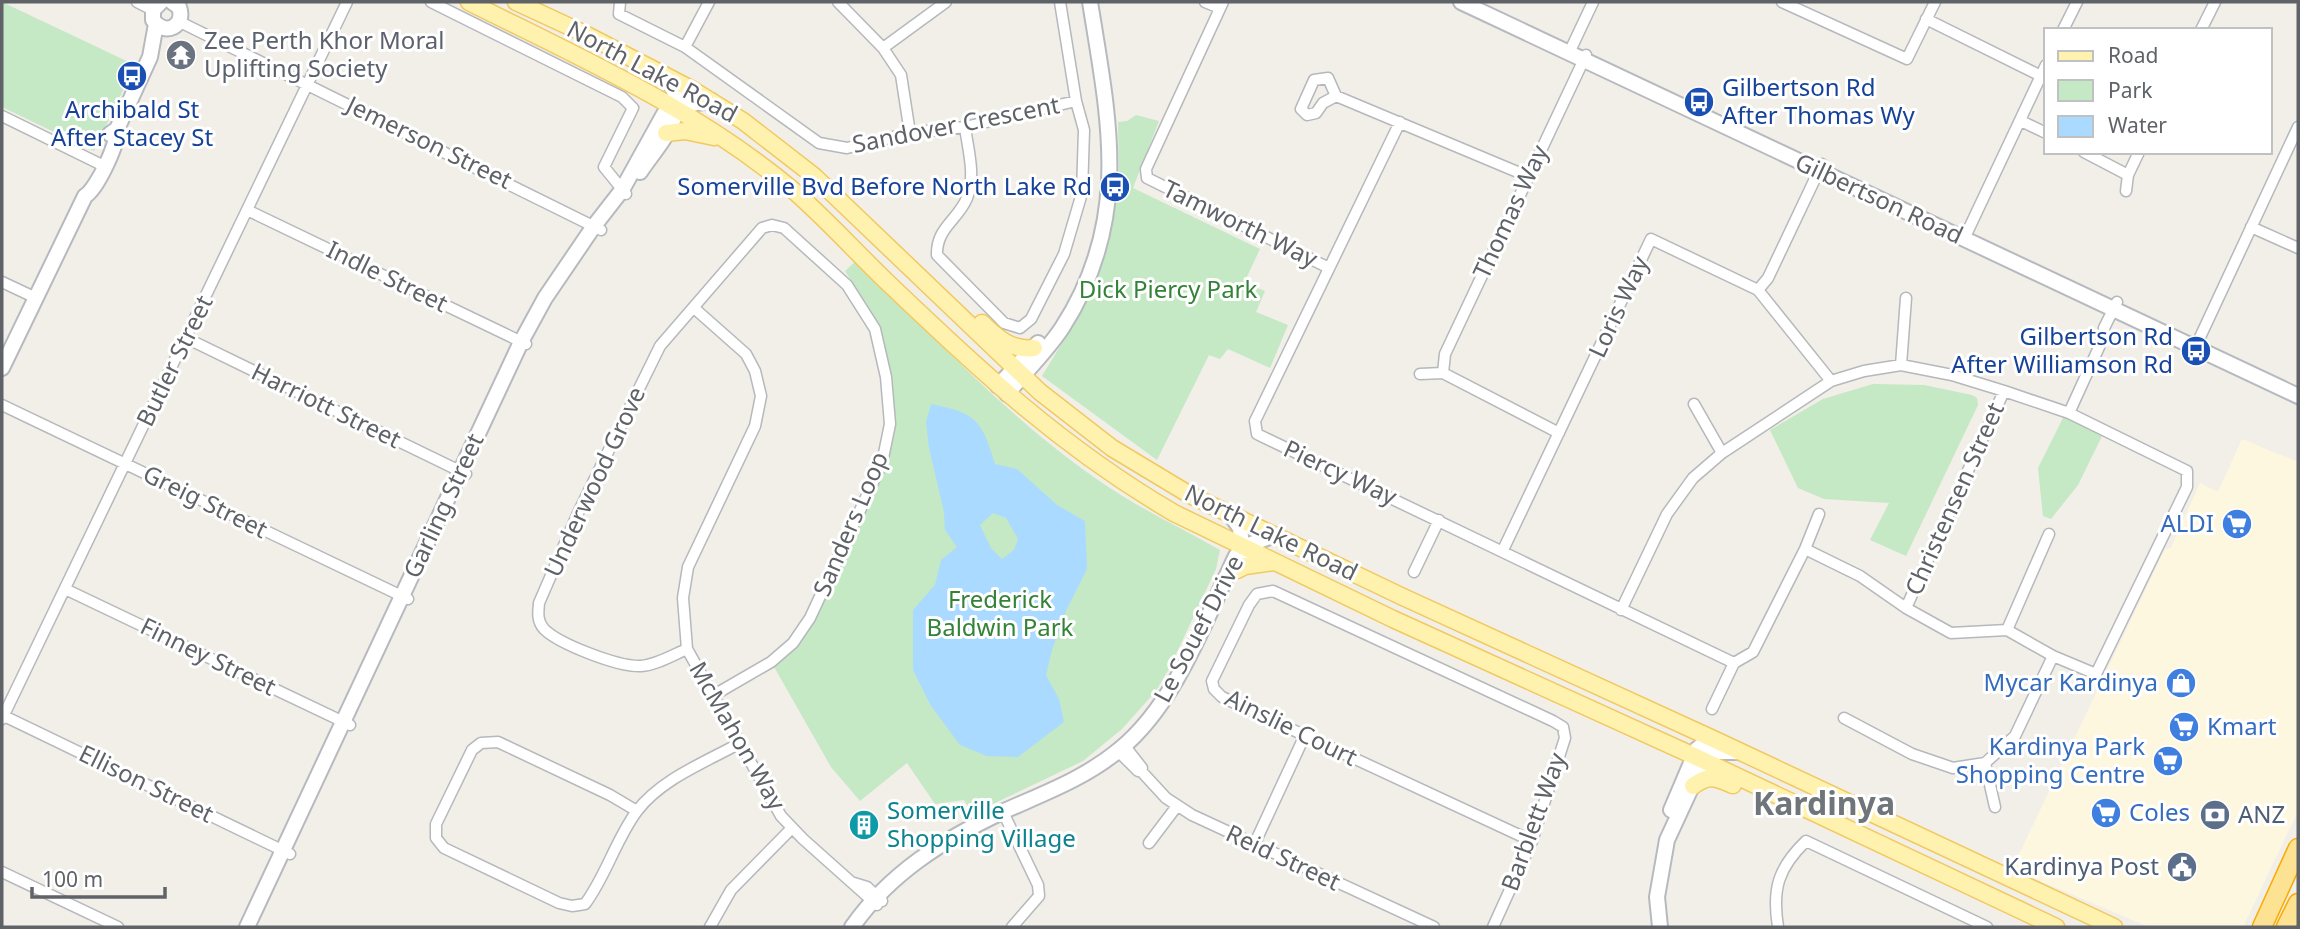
<svg xmlns="http://www.w3.org/2000/svg" width="2300" height="929" font-family="'Noto Sans',sans-serif">
	<style>
		.commercial { fill: #fef7e0 }
		.green { fill: #c5e8c5 }
		.water { fill: #aadaff; fill-rule: evenodd }
		.lines { fill: none; stroke-linecap: round; stroke-linejoin: round }
		.street-casing { stroke: #b5b8bc; stroke-width: 13 }
		.secondary-casing { stroke: #b6babf; stroke-width: 18 }
		.primary-casing { stroke: #f2c960; stroke-width: 19 }
		.highway-casing { stroke: #f9ab00; stroke-width: 21 }
		.street { stroke: #fff; stroke-width: 10 }
		.secondary { stroke: #fff; stroke-width: 14 }
		.primary { stroke: #fff2af; stroke-width: 16 }
		.highway { stroke: #fde293; stroke-width: 18 }
		.labels { text-anchor: middle; stroke-width: 6; stroke-linejoin: round; paint-order: stroke }
		.worship-label { font-size: 24px; fill: #5b616d; stroke: #fff; text-anchor: start }
		.street-label { font-size: 24px; fill: #5f6368; stroke: #fff }
		.transit-label { font-size: 24px; fill: #164399; stroke: #fff; text-anchor: end }
		.park-label { font-size: 24px; fill: #348238; stroke: #fff }
		.shop-label { font-size: 24px; fill: #366cbe; stroke: #fff; text-anchor: end }
		.culture-label { font-size: 24px; fill: #0d838f; stroke: #fff; text-anchor: start }
		.service-label { font-size: 24px; fill: #4e5e75; stroke: #fff; text-anchor: start }
		.district-label { font-size: 32px; font-weight: bold; fill: #70757a; stroke: #fff }
	</style>
	<rect width="100%" height="100%" fill="#f1efe8"/>
	<path class="commercial" d="M2242,439L2298,462V811L2243,927H2149L2012,869L2165,549L2171,548L2200,483L2218,492Z"/>
	<path class="green" d="M2,2L135,65L94,151L2,107Z
		M1136,115L1159,121L1133,188L1260,249L1244,283L1265,291L1256,312L1288,325L1270,368L1228,349L1220,359L1209,355L1157,460L1042,376L1070,330L1107,239L1115,204L1119,176L1118,122L1127,121Z
		M857,260C938,341 1017,428 1113,490C1147,512 1185,530 1220,550L1216,569L1170,667L1156,691L1122,729L1083,761L972,814L964,800L935,804L907,763L860,801L831,767L773,665L800,642L845,553L894,426L884,341L867,305L845,271Z
		M1873,384L1924,385L1972,395L1977,398L1978,405L1906,556L1870,540L1889,503L1824,499L1798,488L1770,430L1823,399Z
		M2064,416L2103,434L2078,485L2051,519L2043,516L2038,468Z"/>
	<path class="water" d="M931,404C976,413 982,420 995,464L1017,469L1057,505L1085,521L1087,569L1066,611L1052,650L1046,675L1059,699L1064,722L1018,757L987,756L960,745L931,706L913,670V610L935,585L941,560L957,547L945,530L944,512L929,448L926,422ZM993,513L1006,518L1018,539L1014,550L1002,559L991,548L980,525Z"/>
	<g class="lines">
		<g class="street-casing">
			<path id="street" d="M137,2L153,10
				M431,2L622,97L633,108L604,167L626,194
				M620,2L619,14L685,47L819,143L847,148L910,133L965,127L1076,101L1060,2
				M838,2L883,48L901,75L910,133
				M1205,2L1220,8
				M1223,2L1146,169L1147,178L1329,268
				M1782,2L1907,59L1935,2
				M1926,19L2041,76
				M180,22L601,230
				M2063,30L2077,2
				M2201,30L2215,2
				M685,47L709,2
				M883,48L946,2
				M1569,53L1593,2
				M1336,96L1328,78L1314,80L1301,109L1307,115L1316,113L1323,103L1336,96L1527,176
				M2,116L104,166
				M2021,121L2046,133
				M1400,122L1255,421L1257,434L1734,663
				M965,127C968,150 976,176 967,198C958,220 936,228 937,255L1004,323L1020,328L1031,319L1064,254L1082,193L1084,130L1076,101
				M2084,152L2128,175
				M2126,191L2128,175L2139,152
				M247,210L526,344
				M2251,227L2298,248
				M1964,239L2046,65
				M2,282L36,298
				M1758,290L1768,278L1822,164
				M694,308L746,354L755,371L761,396L755,426L688,567L683,598L687,649L781,816L803,839L877,905
				M186,338L466,474
				M2195,348L2298,127
				M1901,365L1906,298
				M1443,373L1445,354L1586,55
				M1420,374L1443,373L1559,433
				M1694,404L1722,453
				M2,405L408,599
				M2069,413L2105,334L2104,328L2117,302
				M1503,550L1651,239L1758,290L1831,381
				M1414,572L1439,520
				M65,589L350,725
				M1906,608L2004,391
				M1621,610L1667,514L1693,478L1722,453L1831,381L1864,371L1901,365L1952,375L2004,391L2069,413L2187,471V487L2096,674L2053,656L2007,630L1951,633L1906,608L1860,576L1805,549
				M2007,630L2049,534
				M687,649C673,655 656,665 641,666C618,667 559,644 544,629C537,621 538,613 539,603L578,513L660,346L762,228L772,225L784,228L847,285L875,329L886,377L890,424L882,463L810,618L793,643L771,662L714,695
				M1712,709L1734,663L1753,652L1805,549L1819,514
				M2,715L290,854
				M1844,718L1912,754L1953,768L1985,763L2015,736L2053,656
				M2,719L347,2
				M1124,745L1142,768
				M1118,751L1138,771L1142,772L1166,798L1192,815L1434,927
				M1985,763L1995,807
				M637,811L610,795L498,742L481,743L472,750L436,824V838L444,848L559,903L572,906L585,904C606,876 616,839 637,811C661,779 706,762 740,743
				M1003,812L1038,885L1039,896L1012,927
				M1149,843L1177,806
				M1254,845L1305,735
				M2,872L118,927
				M854,883L867,887L882,901
				M710,927L731,890L792,828
				M1493,927L1532,841L1565,738L1563,727L1553,721L1273,591L1257,594L1249,605L1212,681L1214,689L1222,697L1532,841
				M1778,927C1772,889 1778,868 1806,841L1987,927"/>
		</g>
		<g class="secondary-casing">
			<path id="secondary" d="M161,2L153,10V20C165,37 186,26 179,7L172,2
				M1461,2L2298,396
				M110,134L117,129L150,57L156,24
				M640,172C660,142 694,111 665,75
				M2,368L85,196C97,189 119,142 117,129
				M998,386L1038,343
				M1007,394C1025,372 1046,352 1062,328C1132,220 1109,120 1090,2
				M1230,514L1240,528L1243,554
				M1671,810L1697,749L1711,738
				M247,927L521,342L545,298L594,226L622,190L664,114L696,103L712,101
				M852,927C890,873 943,840 1002,812C1042,794 1084,779 1119,750C1176,704 1205,620 1236,556L1243,547L1275,535
				M1660,927L1657,897L1667,840L1704,760L1711,752H1739"/>
		</g>
		<g class="primary-casing">
			<path id="primary" d="M469,2C581,58 698,110 794,191C826,219 855,251 885,280C979,370 1061,447 1174,513L1393,619L1694,756L2056,927
				M516,2L583,33L693,90L743,121L814,176L1040,392L1112,448L1190,495L1403,597L1711,738L2114,927
				M666,133L685,131L714,137
				M982,323C997,338 1012,351 1034,348
				M1237,570L1245,566L1274,562
				M1693,786C1709,774 1716,778 1733,785"/>
		</g>
		<g class="highway-casing">
			<path id="highway" d="M2262,927L2298,848
				M2286,927L2298,903"/>
		</g>
		<use href="#street" class="street"/>
		<use href="#secondary" class="secondary"/>
		<use href="#primary" class="primary"/>
		<use href="#highway" class="highway"/>
	</g>
	<defs>
		<g id="temple-disc" transform="scale(1.575)"><circle r="9.5" fill="#6b7280" stroke="#fff"/><path d="M0-6L5-2H3V0L6.5 2.5H4V6H1.5V3h-3V6H-4V2.5H-6.5L-3 0V-2H-5Z" fill="#fff"/></g>
		<g id="bus-disc" transform="scale(1.575)"><circle r="9.5" fill="#1a4fb4" stroke="#fff"/><path d="M-5-6H5V4H4V6H2V4H-2V6H-4V4H-5ZM-3.5-4V0h7V-4ZM-3.5 1.2v1.5H-2V1.2ZM2 1.2v1.5H3.5V1.2Z" fill="#fff"/></g>
		<g id="supermarket-disc" transform="scale(1.575)"><circle r="9.5" fill="#3f7fe0" stroke="#fff"/><path d="M-6-5.5h2.5l.6 2H6L4.5 2H-2.5L-4.4-4H-6ZM-1.5 3.2a1.3 1.3 0 1 0 .1 0ZM3 3.2a1.3 1.3 0 1 0 .1 0Z" fill="#fff"/></g>
		<g id="shop-disc" transform="scale(1.575)"><circle r="9.5" fill="#3f7fe0" stroke="#fff"/><path d="M-5-2.5h2.3a2.7 3.5 0 0 1 5.4 0H5L5.5 6h-11ZM-1.5-2.5h3a1.5 2.3 0 0 0-3 0Z" fill="#fff"/></g>
		<g id="bank-disc" transform="scale(1.575)"><circle r="9.5" fill="#5c6f8a" stroke="#fff"/><path d="M-6-4H6V4H-6ZM0-2.3a2.3 2.3 0 1 0 0 4.6a2.3 2.3 0 1 0 0-4.6Z" fill="#fff"/></g>
		<g id="building-disc" transform="scale(1.575)"><circle r="9.5" fill="#0f9aa8" stroke="#fff"/><path d="M-4-6H4V6H1V3H-1V6H-4ZM-2.5-4.3h1.7v1.8h-1.7ZM.8-4.3h1.7v1.8H.8ZM-2.5-1h1.7V.8h-1.7ZM.8-1h1.7V.8H.8Z" fill="#fff"/></g>
		<g id="civic-disc" transform="scale(1.575)"><circle r="9.5" fill="#5c6f8a" stroke="#fff"/><path d="M-.6-6.5H3V-4.5H.6V-3L4-1V1h2V6H-6V1h2V-1L-.6-3ZM-1.2 2.5V6h2.4V2.5Z" fill="#fff"/></g>
	</defs>
	<g fill-rule="evenodd">
		<use href="#temple-disc" x="181" y="55"/>
		<use href="#bus-disc" x="132" y="76"/>
		<use href="#bus-disc" x="1699" y="102"/>
		<use href="#bus-disc" x="1115" y="187"/>
		<use href="#bus-disc" x="2196" y="351"/>
		<use href="#supermarket-disc" x="2237" y="524"/>
		<use href="#shop-disc" x="2181" y="683"/>
		<use href="#supermarket-disc" x="2184" y="727"/>
		<use href="#supermarket-disc" x="2168" y="761"/>
		<use href="#supermarket-disc" x="2106" y="813"/>
		<use href="#bank-disc" x="2215" y="815"/>
		<use href="#building-disc" x="864" y="825"/>
		<use href="#civic-disc" x="2182" y="867"/>
	</g>
	<g class="labels">
		<g class="worship-label">
			<text x="204" y="49">Zee Perth Khor Moral<tspan x="204" dy="28">Uplifting Society</tspan></text>
		</g>
		<g class="street-label">
			<text transform="translate(652 72) rotate(28)" y="8">North Lake Road</text>
			<text transform="translate(956 125) rotate(-11)" y="8">Sandover Crescent</text>
			<text transform="translate(429 143) rotate(26)" y="8">Jemerson Street</text>
			<text transform="translate(1879 199) rotate(25)" y="8">Gilbertson Road</text>
			<text transform="translate(1511 212) rotate(-65)" y="8">Thomas Way</text>
			<text transform="translate(1240 224) rotate(26)" y="8">Tamworth Way</text>
			<text transform="translate(387 277) rotate(26)" y="8">Indle Street</text>
			<text transform="translate(1619 307) rotate(-65)" y="8">Loris Way</text>
			<text transform="translate(175 361) rotate(-64)" y="8">Butler Street</text>
			<text transform="translate(326 406) rotate(26)" y="8">Harriott Street</text>
			<text transform="translate(1340 473) rotate(25)" y="8">Piercy Way</text>
			<text transform="translate(595 482) rotate(-65)" y="8">Underwood Grove</text>
			<text transform="translate(1955 499) rotate(-66)" y="8">Christensen Street</text>
			<text transform="translate(205 502) rotate(26)" y="8">Greig Street</text>
			<text transform="translate(444 506) rotate(-65)" y="8">Garling Street</text>
			<text transform="translate(851 524) rotate(-67)" y="8">Sanders Loop</text>
			<text transform="translate(1271 533) rotate(26)" y="8">North Lake Road</text>
			<text transform="translate(1199 629) rotate(-62)" y="8">Le Souef Drive</text>
			<text transform="translate(208 657) rotate(26)" y="8">Finney Street</text>
			<text transform="translate(1291 728) rotate(26)" y="8">Ainslie Court</text>
			<text transform="translate(737 736) rotate(60)" y="8">McMahon Way</text>
			<text transform="translate(146 784) rotate(26)" y="8">Ellison Street</text>
			<text transform="translate(1534 822) rotate(-70)" y="8">Barblett Way</text>
			<text transform="translate(1283 858) rotate(25)" y="8">Reid Street</text>
		</g>
		<g class="transit-label">
			<text x="1722" y="96" text-anchor="start">Gilbertson Rd<tspan x="1722" dy="28">After Thomas Wy</tspan></text>
			<text x="132" y="118" text-anchor="middle">Archibald St<tspan x="132" dy="28">After Stacey St</tspan></text>
			<text x="1092" y="195">Somerville Bvd Before North Lake Rd</text>
			<text x="2173" y="345">Gilbertson Rd<tspan x="2173" dy="28">After Williamson Rd</tspan></text>
		</g>
		<g class="park-label">
			<text x="1168" y="298">Dick Piercy Park</text>
			<text x="1000" y="608">Frederick<tspan x="1000" dy="28">Baldwin Park</tspan></text>
		</g>
		<g class="shop-label">
			<text x="2214" y="532">ALDI</text>
			<text x="2158" y="691">Mycar Kardinya</text>
			<text x="2207" y="735" text-anchor="start">Kmart</text>
			<text x="2145" y="755">Kardinya Park<tspan x="2145" dy="28">Shopping Centre</tspan></text>
			<text x="2129" y="821" text-anchor="start">Coles</text>
		</g>
		<g class="culture-label">
			<text x="887" y="819">Somerville<tspan x="887" dy="28">Shopping Village</tspan></text>
		</g>
		<g class="service-label">
			<text x="2238" y="823">ANZ</text>
			<text x="2159" y="875" text-anchor="end">Kardinya Post</text>
		</g>
		<g class="district-label">
			<text x="1824" y="815">Kardinya</text>
		</g>
	</g>
	<rect width="2300" height="929" fill="none" stroke="#5f6368" stroke-width="7"/>
	<rect x="2044" y="28" width="228" height="126" fill="#ffffff" stroke="#bfc1c3" stroke-width="2"/>
	<rect x="2058" y="51" width="35" height="10" fill="#fff2af" stroke="#bfc1c3" stroke-width="2"/>
	<text x="2108" y="63" font-size="21" fill="#5f6368">Road</text>
	<rect x="2058" y="80" width="35" height="21" fill="#c5e8c5" stroke="#bfc1c3" stroke-width="2"/>
	<text x="2108" y="98" font-size="21" fill="#5f6368">Park</text>
	<rect x="2058" y="116" width="35" height="21" fill="#aadaff" stroke="#bfc1c3" stroke-width="2"/>
	<text x="2108" y="133" font-size="21" fill="#5f6368">Water</text>
	<path d="M32 887v10h133v-10" fill="none" stroke="#5f6368" stroke-width="3.5"/>
	<text x="42" y="887" font-size="21" fill="#5f6368" stroke="#ffffff" stroke-width="5" paint-order="stroke">100 m</text>
</svg>
